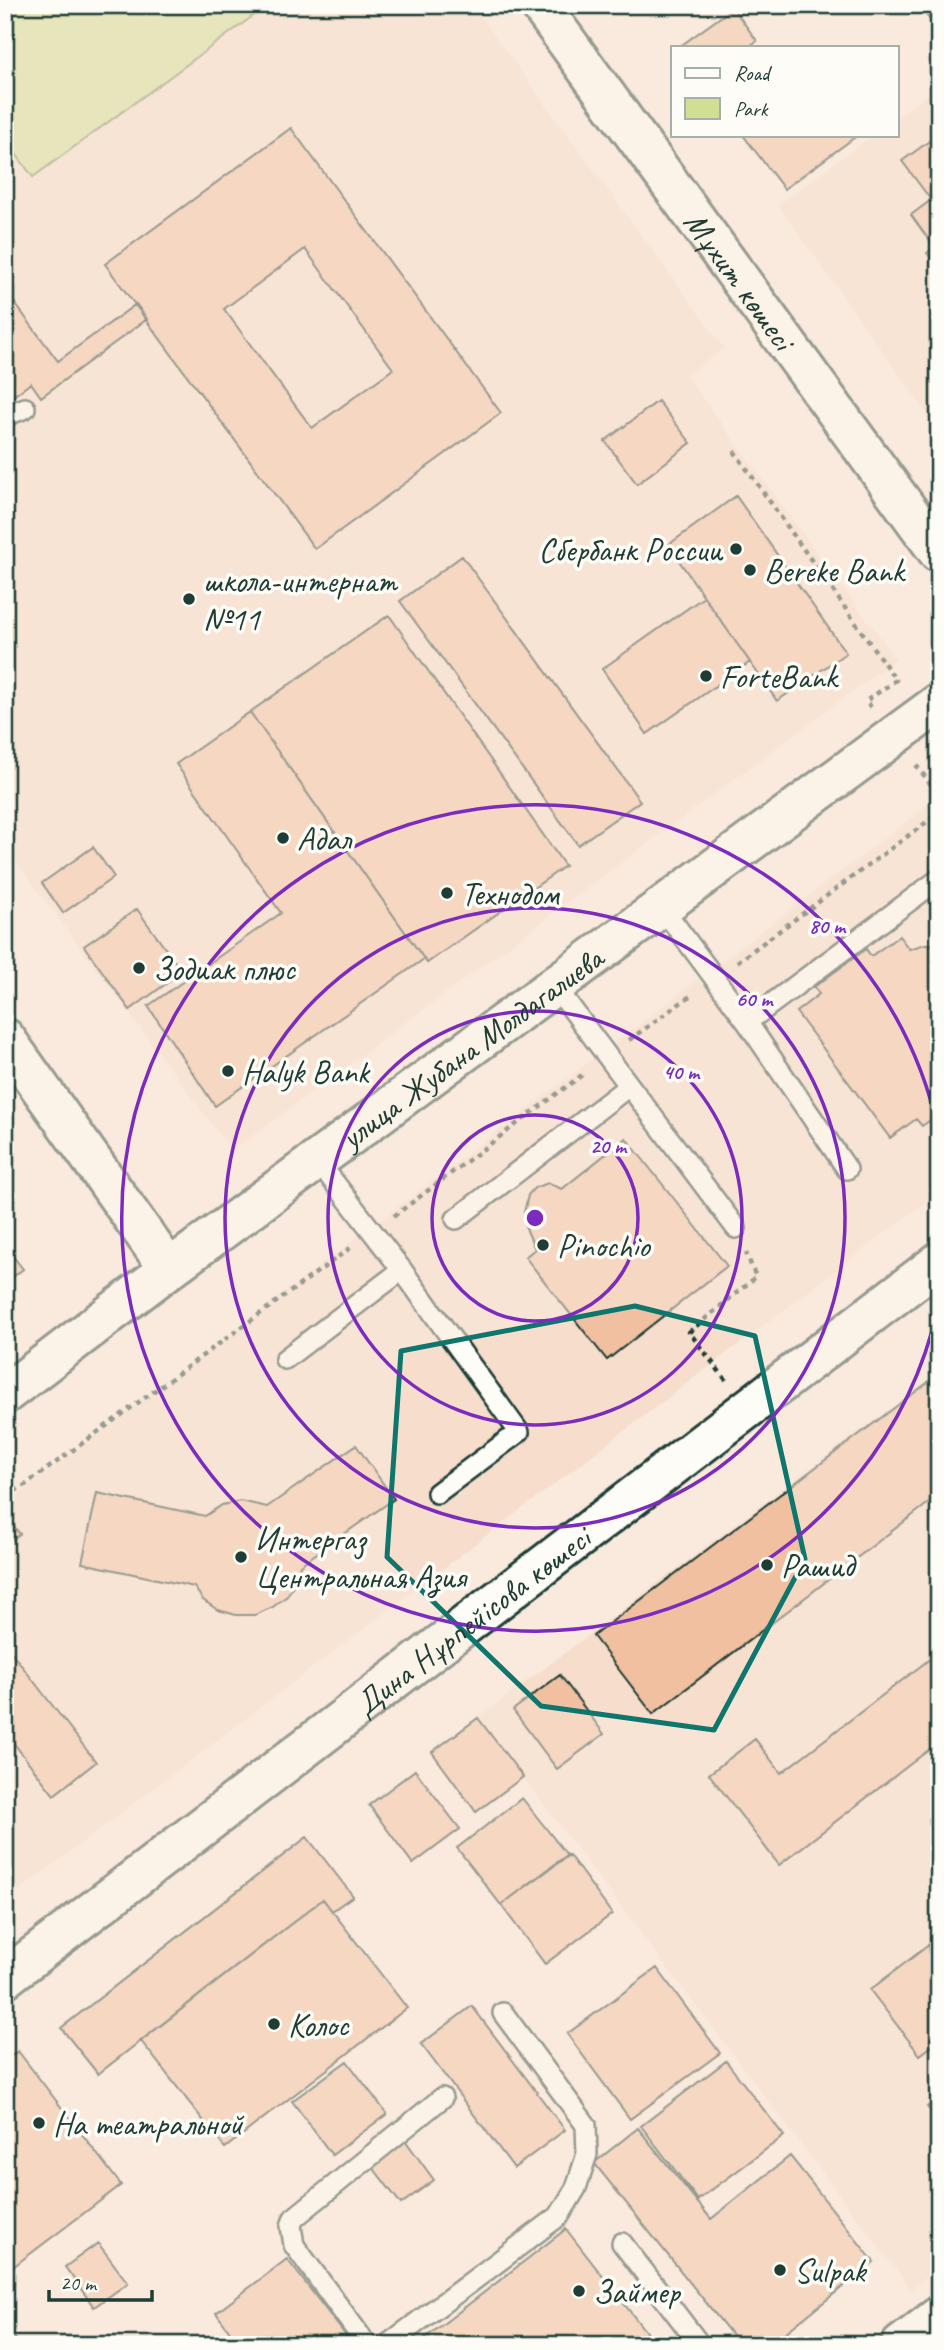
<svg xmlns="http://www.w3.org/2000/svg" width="944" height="2350" font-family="Caveat,sans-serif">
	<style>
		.built { fill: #f7ddcb }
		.green { fill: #d1df92; stroke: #788e63; stroke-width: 2 }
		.building { fill: #f1c0a1; stroke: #1f3d34; stroke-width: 2; fill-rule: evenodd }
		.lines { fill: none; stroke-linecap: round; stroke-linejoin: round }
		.lane-casing { stroke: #1f3d34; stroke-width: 24 }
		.street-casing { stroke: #1f3d34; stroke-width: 44 }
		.secondary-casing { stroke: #1f3d34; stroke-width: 44 }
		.path { stroke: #1f3d34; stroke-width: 4.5; stroke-dasharray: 5 5; stroke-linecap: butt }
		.lane { stroke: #fdfcf7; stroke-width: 19 }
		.street { stroke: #fdfcf7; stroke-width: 38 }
		.secondary { stroke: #fdfcf7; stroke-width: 38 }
		.marked { fill: none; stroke: #0f766e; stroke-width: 5; stroke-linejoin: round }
		.ring { fill: none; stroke: #7b2cbf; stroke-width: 3.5 }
		.poi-dot { fill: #1f3d34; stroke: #fdfcf7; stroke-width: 2.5 }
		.labels { text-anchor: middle; stroke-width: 7; stroke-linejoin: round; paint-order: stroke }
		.street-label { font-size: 33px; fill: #1f3d34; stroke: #fdfcf7 }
		.poi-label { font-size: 33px; fill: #1f3d34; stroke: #fdfcf7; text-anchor: start }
		.centre { fill: #7b2cbf; stroke: #fdfcf7; stroke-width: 3.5 }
		.ring-label { font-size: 21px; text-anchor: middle; font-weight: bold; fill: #7b2cbf; stroke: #fdfcf7; stroke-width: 7; stroke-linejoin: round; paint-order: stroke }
	</style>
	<rect width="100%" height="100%" fill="#f9eadd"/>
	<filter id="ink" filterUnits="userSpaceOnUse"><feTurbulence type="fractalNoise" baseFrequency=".0143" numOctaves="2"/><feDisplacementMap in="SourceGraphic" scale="14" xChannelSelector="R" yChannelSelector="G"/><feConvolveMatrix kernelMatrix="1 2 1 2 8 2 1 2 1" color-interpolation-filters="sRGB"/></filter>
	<g filter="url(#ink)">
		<path class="built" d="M5,5H472L724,348L686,376L896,659L232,1151L12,856L10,857L5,850Z
			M939,86V430L778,205L873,135H897V117Z
			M939,797V1192L5,1901V1505Z
			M939,1372V2267L911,2289L478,1718Z"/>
		<path class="green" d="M5,5H268L33,177L5,139Z"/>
		<path class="building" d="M918,5H939V14L930,20Z
			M733,8L757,41L748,47H679Z
			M291,128L501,413L315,549L105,264ZM305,249L393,369L312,428L224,309Z
			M939,134V268L927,253L934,247L911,215L931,200L902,161Z
			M743,135H858L784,189Z
			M5,290L58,361L136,304L147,319L41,397L31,383L5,402Z
			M658,401L691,443L637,484L605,441Z
			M736,496L846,653L777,701L668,545Z
			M462,556L640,801L578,845L400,601Z
			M704,597L750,662L647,734L602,669Z
			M389,615L565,866L427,963L250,712Z
			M250,712L424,959L215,1106L148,1006L281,913L176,764Z
			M93,847L114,877L63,913L42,883Z
			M137,909L182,972L130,1010L84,946Z
			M899,936L909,949L925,944L939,945V1114L922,1126L916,1119L890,1138L796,1012L819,994L814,987L866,949L871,956Z
			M626,1138L727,1266L607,1360L525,1257L535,1249L525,1226L524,1213L528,1195L534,1188L548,1183L562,1189Z
			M5,1246L23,1269L5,1283Z
			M939,1374V1495L653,1714L593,1636Z
			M356,1445L394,1499L300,1565L297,1579L287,1596L273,1607L255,1615H236L218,1610L203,1600L194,1587L82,1563L97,1493L205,1516L222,1505L240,1501L267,1507Z
			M5,1516L20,1534L5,1545Z
			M5,1644L96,1762L54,1795L5,1732Z
			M939,1652V1742L779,1865L709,1774L755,1739L781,1773Z
			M560,1675L604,1734L557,1769L513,1710Z
			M478,1718L523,1777L476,1812L432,1752Z
			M415,1770L460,1829L413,1864L369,1805Z
			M522,1798L567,1855L501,1905L457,1848Z
			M307,1837L353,1896L332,1911L323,1899L98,2074L61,2028Z
			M569,1855L612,1914L545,1964L501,1905Z
			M323,1899L407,2008L225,2148L141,2041Z
			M939,1937V2041L920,2055L870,1990Z
			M657,1968L720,2053L630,2119L567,2034Z
			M472,2006L565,2130L514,2168L421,2044Z
			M18,2051L121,2185L5,2273V2061Z
			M347,2061L387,2114L332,2155L292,2101Z
			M726,2061L784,2136L698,2200L641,2126Z
			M939,2098V2121L927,2107Z
			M638,2128L711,2219L790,2156L874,2262L770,2345H740L594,2163Z
			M405,2140L434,2180L401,2204L371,2165Z
			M566,2229L656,2345H416Z
			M98,2243L128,2283L94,2307L65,2267Z
			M287,2259L353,2345H240L216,2313Z
			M5,2325L20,2345H5Z"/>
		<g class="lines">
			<g class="lane-casing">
				<path id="lane" d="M5,416L25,408
					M661,906L747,1022L939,879
					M554,985L736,1228
					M747,1022L847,1169
					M456,1219L629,1086
					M402,1270L519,1432L437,1493
					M285,1359L402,1270L317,1160
					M622,2243L700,2345
					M367,2345L294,2245L291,2226L294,2218L442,2098
					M387,2345L559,2216L576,2188L587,2154L586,2125L503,2013"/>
			</g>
			<g class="street-casing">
				<g id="street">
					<path d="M5,1038L169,1269"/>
					<path id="s1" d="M5,1394L169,1269L939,703"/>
					<path id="s2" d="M5,1978L939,1262"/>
					<path d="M901,2345L939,2316"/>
				</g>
			</g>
			<g class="secondary-casing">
				<g id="secondary">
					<path id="s3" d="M540,5L939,553"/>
				</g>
			</g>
			<path class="path" d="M734,451L896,680L866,701L872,708
				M916,765L939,795
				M737,962L939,813
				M629,1040L693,994
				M394,1216L586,1072
				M726,1380L689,1332L756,1277L746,1253
				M5,1495L21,1488L353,1246"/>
			<use href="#lane" class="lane"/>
			<use href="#street" class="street"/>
			<use href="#secondary" class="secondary"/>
		</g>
	</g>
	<path d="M0 0H944V2350H0ZM635,1306L755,1336L805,1559L714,1730L541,1706L387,1557L401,1351Z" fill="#f9eadd" fill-opacity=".55" fill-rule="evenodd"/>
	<path class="marked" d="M635,1306L755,1336L805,1559L714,1730L541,1706L387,1557L401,1351Z"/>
	<g class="ring">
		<circle cx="535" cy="1218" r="103"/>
		<circle cx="535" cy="1218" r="207"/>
		<circle cx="535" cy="1218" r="310"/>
		<path d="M938 1307A413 413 0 1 1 938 1129"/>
	</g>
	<g class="poi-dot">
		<circle cx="736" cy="549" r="7"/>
		<circle cx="750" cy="570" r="7"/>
		<circle cx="189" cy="599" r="7"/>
		<circle cx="706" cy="676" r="7"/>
		<circle cx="283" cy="838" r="7"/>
		<circle cx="447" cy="893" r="7"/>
		<circle cx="139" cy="968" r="7"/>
		<circle cx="228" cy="1071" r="7"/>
		<circle cx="543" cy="1245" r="7"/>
		<circle cx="241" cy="1557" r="7"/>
		<circle cx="767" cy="1565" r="7"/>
		<circle cx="274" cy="2024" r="7"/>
		<circle cx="39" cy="2123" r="7"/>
		<circle cx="780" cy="2270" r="7"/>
		<circle cx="579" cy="2291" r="7"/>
	</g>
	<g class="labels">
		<g class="street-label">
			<text dy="12" stroke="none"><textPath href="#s3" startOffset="340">Мұхит көшесі</textPath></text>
			<text dy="12" stroke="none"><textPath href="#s1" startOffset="581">улица Жубана Молдагалиева</textPath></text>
			<text dy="12" stroke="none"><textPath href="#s2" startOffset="588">Дина Нұрпейісова көшесі</textPath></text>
		</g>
		<g class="poi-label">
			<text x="722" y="561" text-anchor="end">Сбербанк России</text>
			<text x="764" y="582">Bereke Bank</text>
			<text x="203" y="592">школа-интернат<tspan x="203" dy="38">№11</tspan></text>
			<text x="720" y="688">ForteBank</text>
			<text x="297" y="850">Адал</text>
			<text x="461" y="905">Технодом</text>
			<text x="153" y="980">Зодиак плюс</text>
			<text x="242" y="1083">Halyk Bank</text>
			<text x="557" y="1257">Pinochio</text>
			<text x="255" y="1550">Интергаз<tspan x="255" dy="38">Центральная Азия</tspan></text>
			<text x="781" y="1577">Рашид</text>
			<text x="288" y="2036">Колос</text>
			<text x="53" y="2135">На театральной</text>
			<text x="794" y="2282">Sulpak</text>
			<text x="593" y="2303">Займер</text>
		</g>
	</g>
	<circle cx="535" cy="1218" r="10" class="centre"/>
	<g class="ring-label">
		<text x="827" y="933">80 m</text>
		<text x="754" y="1006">60 m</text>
		<text x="681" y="1079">40 m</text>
		<text x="608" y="1153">20 m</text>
	</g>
	<rect width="944" height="2350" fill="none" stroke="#fdfcf7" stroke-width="28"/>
	<rect x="14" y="14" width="916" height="2322" fill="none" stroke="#1f3d34" stroke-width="2.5" filter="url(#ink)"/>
	<rect x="671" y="46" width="228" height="91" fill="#fdfcf7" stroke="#a4b0a9" stroke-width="2"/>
	<rect x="685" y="68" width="35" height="10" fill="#fdfcf7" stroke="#a4b0a9" stroke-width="2"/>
	<text x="734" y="80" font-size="21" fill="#1f3d34">Road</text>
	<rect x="685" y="98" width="35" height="21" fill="#d1df92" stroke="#a4b0a9" stroke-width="2"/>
	<text x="734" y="116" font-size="21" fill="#1f3d34">Park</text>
	<path d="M49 2290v10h103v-10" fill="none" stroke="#1f3d34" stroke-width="3.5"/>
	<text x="60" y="2290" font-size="21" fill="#1f3d34" stroke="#fdfcf7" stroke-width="5" paint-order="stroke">20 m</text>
</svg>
